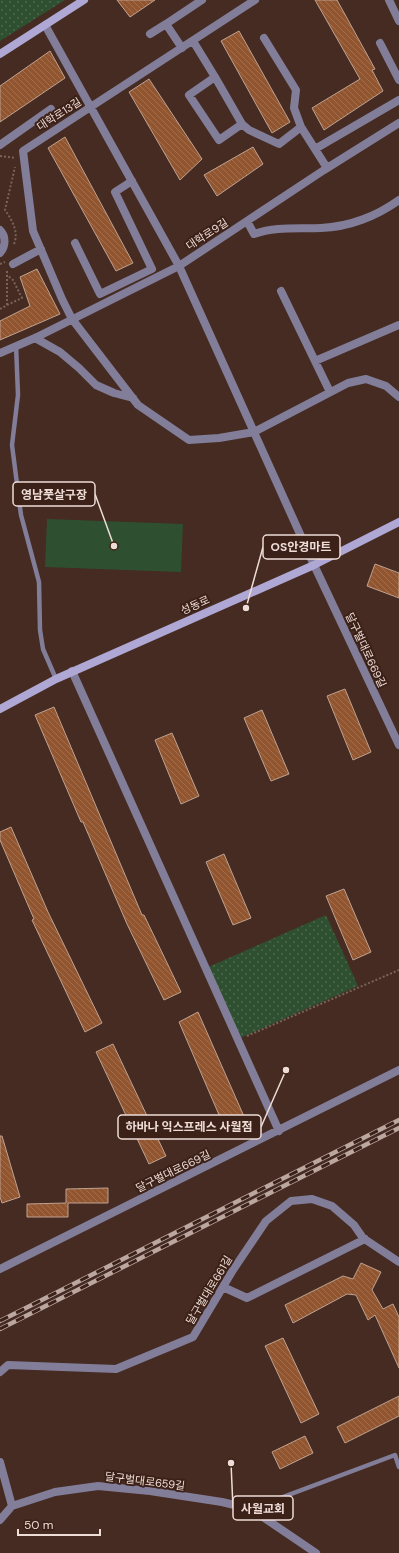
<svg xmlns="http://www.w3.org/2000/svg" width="399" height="1553" font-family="'DM Sans','Noto Sans KR',sans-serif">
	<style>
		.green { fill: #2f5030 }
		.park { fill: url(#park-dots) }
		.building { fill: url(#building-back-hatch); stroke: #c0a291 }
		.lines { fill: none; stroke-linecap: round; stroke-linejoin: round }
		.path { stroke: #7a635b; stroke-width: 2; stroke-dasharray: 2 2; stroke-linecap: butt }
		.lane { stroke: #827e9a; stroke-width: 4.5 }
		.street { stroke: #827e9a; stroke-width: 8 }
		.secondary { stroke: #afa7d4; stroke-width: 8 }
		.rail-casing { stroke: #bba7a0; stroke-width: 4.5 }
		.rail { stroke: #3b2118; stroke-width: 3; stroke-dasharray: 9; stroke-linecap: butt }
		.labels { text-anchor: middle; stroke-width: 4; stroke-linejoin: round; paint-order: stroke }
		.street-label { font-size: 11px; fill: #eedcd6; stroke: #3b2118 }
		.leader { fill: none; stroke: #eedcd6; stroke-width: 1.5 }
		.callout-dot { fill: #eedcd6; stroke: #3b2118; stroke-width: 1.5 }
		.callout { fill: #3b2118; stroke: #eedcd6; stroke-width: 1.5 }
		.callout-label { font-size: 12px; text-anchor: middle; font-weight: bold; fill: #eedcd6 }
	</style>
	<defs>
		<pattern id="park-dots" width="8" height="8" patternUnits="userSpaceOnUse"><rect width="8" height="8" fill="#2f5030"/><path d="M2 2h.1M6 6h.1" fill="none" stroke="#4d694d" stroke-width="1.8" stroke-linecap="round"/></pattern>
		<pattern id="building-back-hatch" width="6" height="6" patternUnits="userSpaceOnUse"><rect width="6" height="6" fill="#915530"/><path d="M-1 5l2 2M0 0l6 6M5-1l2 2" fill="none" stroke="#a16d4d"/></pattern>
	</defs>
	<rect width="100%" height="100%" fill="#452b22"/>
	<path class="green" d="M47,519L183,524L181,572L45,567Z"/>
	<path class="park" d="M0,0H65L0,41Z
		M326,915L358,986L238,1039L206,968Z"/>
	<path class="building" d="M117,0H155L130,17Z
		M315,0H337L375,69L372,70L383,91L324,130L312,108L360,79Z
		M239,31L290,122L272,133L221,41Z
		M50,51L65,78L0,122V86Z
		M149,79L202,159L180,180L129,92Z
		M65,137L133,263L116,271L48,148Z
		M253,147L263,164L217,196L204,175Z
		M37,269L60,314L0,340V321L30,306L20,277Z
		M375,564L399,573V598L367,586Z
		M345,689L371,752L353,760L327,696Z
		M54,707L142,915H144L181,992L164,1000L127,924L83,822H81L35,715Z
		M262,710L289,774L271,781L244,718Z
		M172,733L199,796L181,804L155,740Z
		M11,827L48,912L102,1023L85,1032L32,920L34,919L0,840V832Z
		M224,854L251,918L233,925L206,862Z
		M344,889L371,952L353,960L326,896Z
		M198,1012L246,1121L226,1131L179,1022Z
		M113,1044L166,1156L149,1164L96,1052Z
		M0,1136H2L20,1197L2,1203L0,1197Z
		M108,1188V1203H68V1217H27V1204L66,1203V1189Z
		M361,1263L381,1272L372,1290L383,1309L393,1304L399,1317V1368L375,1315L368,1320L356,1295L347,1294L293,1323L285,1305L343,1276L353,1279Z
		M283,1338L319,1414L301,1423L265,1346Z
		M399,1396V1416L345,1443L337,1427Z
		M305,1436L313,1453L280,1469L272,1452Z"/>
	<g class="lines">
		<path class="path" d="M0,156L15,158
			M14,244C19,232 12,220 5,210L15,167
			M0,264L5,262
			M7,305L22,298L13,280L7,275
			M0,309L7,305V270
			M247,1036L399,970"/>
		<path class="lane" d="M16,345L18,395L12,445L21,515L39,582L40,630L43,649L56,679
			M251,1509L395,1455L399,1467"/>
		<path class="street" d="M255,0L23,151L33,231L62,299L72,319L138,405L189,440L219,438L254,432L348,383L366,379L386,386L399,397
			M389,0L399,21
			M45,25L179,266L314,565L399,745
			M150,34L166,24
			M264,38L296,90L294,108L301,127
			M193,41L215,77
			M380,43L399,80
			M182,48L166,24L202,0
			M242,124L215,77L189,95L219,140L242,124L249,130L279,144L301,127L315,149
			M0,145L51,109
			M327,168L315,149L399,100
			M247,221L254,234C275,226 299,229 321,228C349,227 377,216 399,200
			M0,230C6,236 6,246 0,253
			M75,243L100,294L152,269L115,192L132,181
			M13,264L41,249
			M281,291L330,392
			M35,338L60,352L79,368L96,385L114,393L133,398
			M0,353L35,338L179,266L324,170L399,123
			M315,361L399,325
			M72,671L279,1131
			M0,1269L399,1070
			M223,1287L247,1298L365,1239
			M0,1372L8,1365L116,1369L193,1337L233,1270L266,1221L291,1201L312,1199L332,1206L354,1225L363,1238L399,1262
			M0,1462L12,1506
			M0,1520L12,1506L55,1492L98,1486L150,1491L222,1502L251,1509L316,1553"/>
		<path class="secondary" d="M0,54L84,0
			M0,709L56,679L314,565L399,522"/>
		<g class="rail-casing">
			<path id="rail" d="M0,1321L399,1120
				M0,1329L399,1128"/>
		</g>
		<use href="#rail" class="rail"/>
	</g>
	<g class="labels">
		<g class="street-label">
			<text transform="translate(59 114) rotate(-33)" y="4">대학로13길</text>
			<text transform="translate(207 234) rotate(-33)" y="4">대학로9길</text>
			<text transform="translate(195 605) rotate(-24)" y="4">성동로</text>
			<text transform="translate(366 650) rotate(65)" y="4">달구벌대로669길</text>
			<text transform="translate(173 1171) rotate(-26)" y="4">달구벌대로669길</text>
			<text transform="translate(209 1290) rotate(-59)" y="4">달구벌대로661길</text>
			<text transform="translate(145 1481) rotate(7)" y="4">달구벌대로659길</text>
		</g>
	</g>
	<path class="leader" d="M114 546L95 494M246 608L263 547M286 1070L261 1127M231 1463L233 1508"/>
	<g class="callout-dot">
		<circle cx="114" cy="546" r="4"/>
		<circle cx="246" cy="608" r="4"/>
		<circle cx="286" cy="1070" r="4"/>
		<circle cx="231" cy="1463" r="4"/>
	</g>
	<g class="callout">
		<rect x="13" y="482" width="82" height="24" rx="4"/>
		<rect x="263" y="535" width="77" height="24" rx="4"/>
		<rect x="118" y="1115" width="143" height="24" rx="4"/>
		<rect x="233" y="1496" width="60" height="24" rx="4"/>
	</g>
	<g class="callout-label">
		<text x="54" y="499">영남풋살구장</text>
		<text x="301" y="551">OS안경마트</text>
		<text x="189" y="1131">하바나 익스프레스 사월점</text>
		<text x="263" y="1513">사월교회</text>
	</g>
	<path d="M18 1529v6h82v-6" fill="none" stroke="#eedcd6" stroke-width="2"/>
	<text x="24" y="1529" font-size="12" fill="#eedcd6" stroke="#3b2118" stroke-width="3" paint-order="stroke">50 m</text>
</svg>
